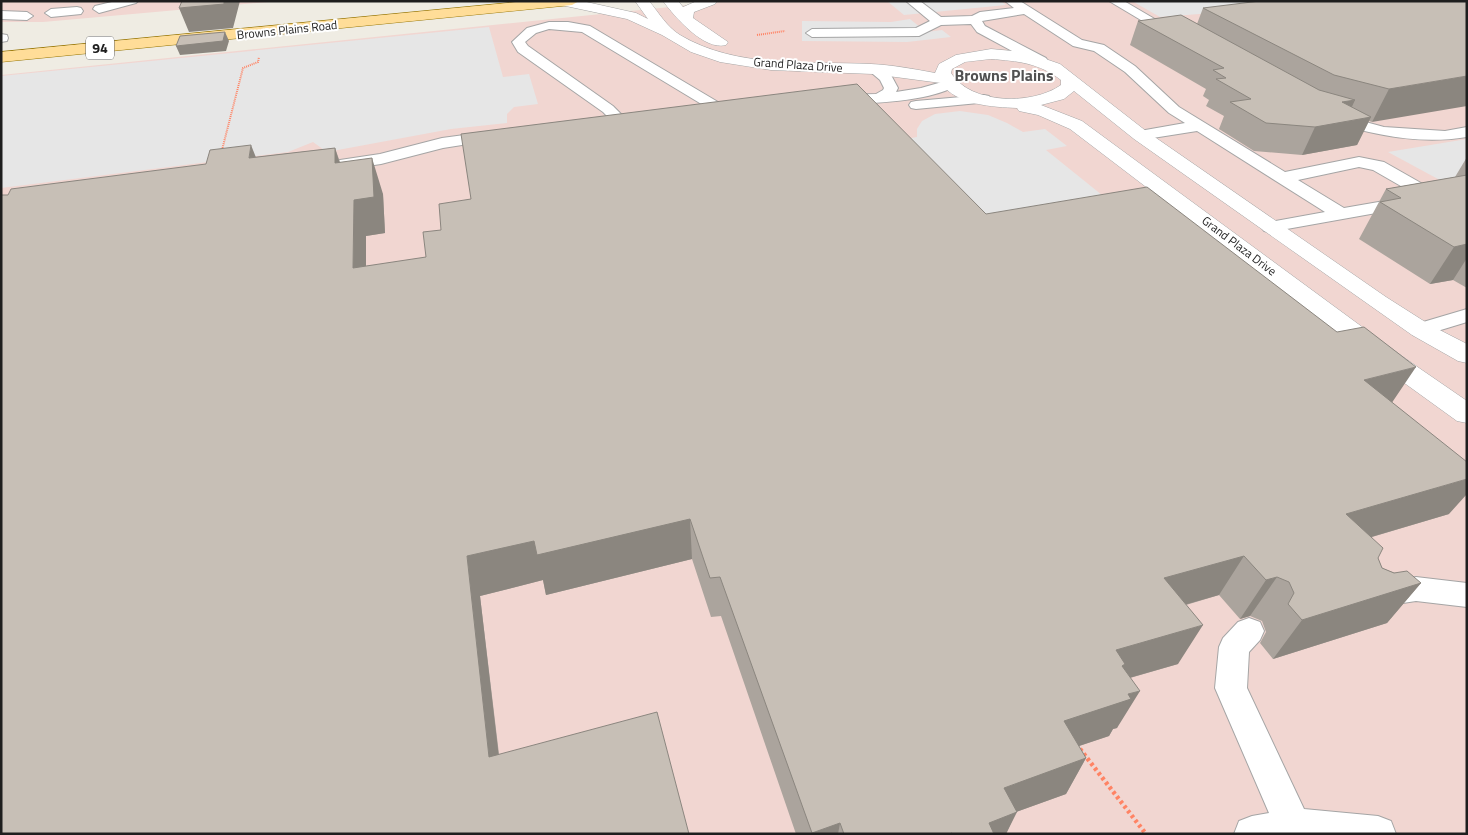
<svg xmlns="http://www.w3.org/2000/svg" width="1468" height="835" font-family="'Titillium Web',sans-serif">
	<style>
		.commercial { fill: #f1d6d1 }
		.parking { fill: #e6e6e6 }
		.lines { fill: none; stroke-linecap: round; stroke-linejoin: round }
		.service-casing { stroke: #a5a5a5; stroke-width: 2 }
		.tertiary-casing { stroke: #a5a5a5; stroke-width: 1 }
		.primary-casing { stroke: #977400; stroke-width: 1 }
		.path-far1 { stroke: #ff8364; stroke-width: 2; stroke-dasharray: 1 1; stroke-linecap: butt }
		.path { stroke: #ff8364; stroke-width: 4.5; stroke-dasharray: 3 3; stroke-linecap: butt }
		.service { fill: #fff; fill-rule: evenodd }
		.tertiary { fill: #fff; fill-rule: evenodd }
		.primary { fill: #ffdd98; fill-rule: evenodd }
		.wall { fill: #aba49d }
		.shaded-wall { fill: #8b867f }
		.building { fill: #c7bfb6; stroke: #8b867f }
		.labels { text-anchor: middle; stroke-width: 4; stroke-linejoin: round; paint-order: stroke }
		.far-street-label { font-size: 12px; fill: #1e1e1e; stroke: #fff }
		.shield { fill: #fff; stroke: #626262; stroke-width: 1 }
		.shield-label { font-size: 14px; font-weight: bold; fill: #1e1e1e }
		.far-district-label { font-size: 16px; font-weight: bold; fill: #515151; stroke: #fff }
	</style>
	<rect width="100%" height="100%" fill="#efece3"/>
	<path class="commercial" d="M1,1H279L43,22H1Z
		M729,1H1467V834H1V75Z"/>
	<path class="parking" d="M887,1H1001L1006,5L904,15Z
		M1132,1H1318L1226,12L1160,17Z
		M910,19L926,32L942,30L951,37L907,42L802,41V21L891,22Z
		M489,27L503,77L529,74L538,104L514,107L507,114V123L451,129L327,152L313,142L288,152L1,188V76Z
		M960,111L988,115L1007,123L1023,132L1045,129L1067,146L1046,150L1133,220L997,243L895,141L917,137V129L922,121L935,114Z
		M1467,139V182L1449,185L1388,152Z"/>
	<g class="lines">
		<g class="service-casing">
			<path id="service" d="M116,1H138L136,3L99,13L93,9L95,6Z
				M906,1H920L941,17L972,16L980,12L1014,8L1005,1H1020L1082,40L1104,45L1135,66L1179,107L1285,172L1359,157L1384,162L1428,187L1431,191L1430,200L1427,204L1421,205L1270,232L1264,231L1261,227L1264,223L1325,212L1197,131L1140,140L1134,138L1132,135L1134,132L1185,123L1169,113L1125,72L1094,51L1073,46L1024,14L982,21L985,26L1046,58L1048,61L1046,64H1036L977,32L971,24L941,25L919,36L812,37L806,33L812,29L916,28L930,21ZM1359,167L1373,170L1413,193V196L1344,208L1298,180Z
				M1109,1H1124L1182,35L1181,38H1171Z
				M77,7L81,8L83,11L81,14L51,17L45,13L51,9Z
				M1,11L27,12L33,16L27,20L1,19Z
				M549,22H568L590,26L718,102L720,105L718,108H708L582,32L549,29L536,33L525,42L528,46L613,106L627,120L624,123H614L603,112L518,52L512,42L527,28Z
				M1,34L7,35L8,38L7,41L1,42Z
				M874,65L891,75L898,88L896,92L921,88L949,80L954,81L956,84C944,100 854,107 835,102L833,99L835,96L840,95L876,94L883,90L884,88L880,80L867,69Z
				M984,95L989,96L991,99L989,102L916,109L911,108L909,105L911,102L916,101Z
				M1336,114L1384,127L1445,131L1467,127V137C1419,145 1376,135 1331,122L1328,119L1331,116Z
				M494,131L500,133L502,136L500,139L443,148L381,164L340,170L334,168L332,165L334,162L340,160L380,154L442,138Z
				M1467,309V322L1421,336L1413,335L1410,330L1413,325Z
				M1416,577L1467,583V607L1416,601L1383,606L1373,602L1369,594L1373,586Z
				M1249,618L1260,622L1264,631L1260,640L1249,652L1247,688L1304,809L1378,816L1391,821L1396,834H1234L1239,821L1252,816L1269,813L1215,688L1219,647L1223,638L1238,622Z"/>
		</g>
		<g class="tertiary-casing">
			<path id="tertiary" d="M582,1L636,13L648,19L635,1H649C659,13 667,27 680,35C737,69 808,61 871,64C892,65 914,69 935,73L939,64L956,55L991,49L1025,52L1060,64L1146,131L1386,297L1430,325L1467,344V363L1458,361L1412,335L1134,139L1074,91L1064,99L1041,105L1082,121L1403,357L1467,401V423L1457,421L1385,369L1070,129L1038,115L1019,111L1017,108C993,107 956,105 941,83L873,74L771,70L720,62L691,52L662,35L627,19L561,5L559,2ZM991,59C1018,61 1039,63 1061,80V85C1033,105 971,105 951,73L952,69L965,62Z
				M663,1H678L683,7L697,1H717L715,4L694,12L693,18L728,42L726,45C704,51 675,17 663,1Z"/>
		</g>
		<g class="primary-casing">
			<path id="primary" d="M527,1H579L572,5L1,62V52Z"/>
		</g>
		<path class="path-far1" d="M757,35L785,31
			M222,150L243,68L258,62L259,57"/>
		<path class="path" d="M1080,749L1146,834"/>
		<use href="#service" class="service"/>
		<use href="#tertiary" class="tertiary"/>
		<use href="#primary" class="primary"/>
	</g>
	<path class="wall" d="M1467,1L1372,122L1369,121L1357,145L1302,155L1254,151L1219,129L1224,116L1206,106L1209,100L1203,96L1206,89L1130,45L1138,21L1197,24L1203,8Z
		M335,148L340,162L383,194L385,233L366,236V266L986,214L1392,402L1449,514L1372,537L1378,558L1382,568L1421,583L1387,623L1273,659L1260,643L1266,632L1262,621L1250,616L1240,619L1219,595L1186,605L1178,664L1130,678L1117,728L1113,729L1109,736L1079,746L1086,758L1066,794L1016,812L1006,834H796L721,616L711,617L692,559L546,595L543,580L480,596L499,754L689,834H1L256,157Z
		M1467,157V288L1453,280L1430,284L1359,239L1386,189L1455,177Z"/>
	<path class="shaded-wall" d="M224,1H240L233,28L189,32L179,8Z
		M225,32L229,41L226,51L180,55L176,46Z
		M1467,76V106L1372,122L1389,89Z
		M1355,100L1345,122L1371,117L1357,145L1302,155L1315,127L1342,102Z
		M251,145L265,180L249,158Z
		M335,148L346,183L335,163Z
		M372,158L383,194L385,233L366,236V306L353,268L354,200Z
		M1467,244V258L1453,280L1430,284L1454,247Z
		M1416,367L1389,407L1364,380Z
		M1467,479V494L1449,514L1317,553L1346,514Z
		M690,519L692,559L546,595L543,580L480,596L503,792L489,757L467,556L534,541Z
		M1244,556L1219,595L1142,617L1164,578Z
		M1277,577L1250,616L1240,619L1266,580Z
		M1421,583L1387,623L1273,659L1302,620Z
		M1203,625L1178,664L1115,682L1116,650Z
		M1140,691L1117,728L1113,729L1109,736L1046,757L1064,721L1128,694Z
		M1086,758L1066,794L988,822L1004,788Z
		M1017,812L1006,834H984L989,823Z
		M840,823L838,834H812V833Z"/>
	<path class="building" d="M182,1H224V4L179,8Z
		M1260,1H1467V76L1389,89L1334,75L1203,8Z
		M1181,15L1319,90L1355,100L1342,102L1371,117L1315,127L1266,123L1230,102L1251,99L1216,79L1226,78L1213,70L1224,68L1138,21Z
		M225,32L223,41L176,46L180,36Z
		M857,84L986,214L1147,187L1337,332L1364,327L1416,367L1364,380L1467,462V479L1346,514L1383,548L1378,558L1382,568L1394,573L1407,571L1421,583L1302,620L1288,604L1294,593L1289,582L1277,577L1266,580L1244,556L1164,578L1203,625L1116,650L1125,664L1122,666L1140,691L1128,694L1131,699L1064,721L1086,758L1004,788L1017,812L989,823L994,834H952V833L949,834H844L840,823L812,833L720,577L710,578L690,519L537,555L534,541L467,556L489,757L657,712L689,834H1V195H8L11,189L206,164L210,150L251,145L249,158L335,148V163L372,158L374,197L354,200L353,268L426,257L423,232L441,230L439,204L471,199L461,134Z
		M1467,175V244L1454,247L1380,202L1401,198L1386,189Z"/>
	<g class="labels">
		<g class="far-street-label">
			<text transform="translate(287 30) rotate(-6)" y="4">Browns Plains Road</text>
			<text transform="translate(798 65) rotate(4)" y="4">Grand Plaza Drive</text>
			<text transform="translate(1239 246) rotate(37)" y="4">Grand Plaza Drive</text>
		</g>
		<rect class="shield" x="86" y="36.5" width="28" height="23" rx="4"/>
		<g class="shield-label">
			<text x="100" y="53">94</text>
		</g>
		<g class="far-district-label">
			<text x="1004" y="81">Browns Plains</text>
		</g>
	</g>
	<rect width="1468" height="835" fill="none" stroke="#1e1e1e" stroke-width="5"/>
</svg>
